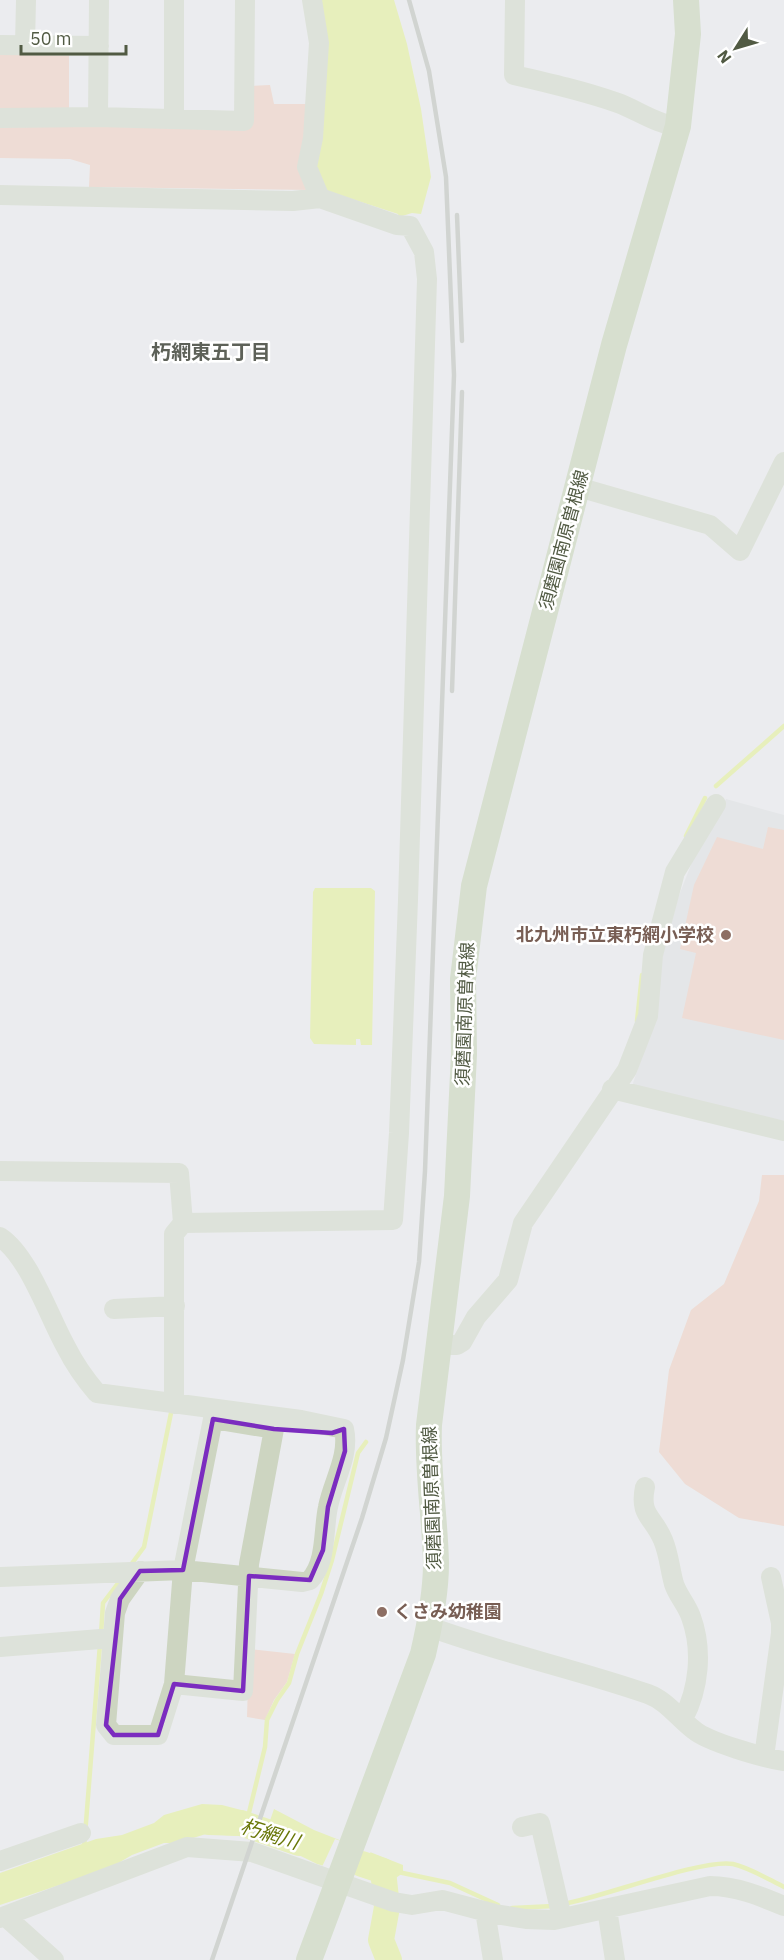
<svg xmlns="http://www.w3.org/2000/svg" width="784" height="1960" font-family="'IBM Plex Sans','Noto Sans JP',sans-serif">
	<style>
		.education { fill: #dcdee0 }
		.green { fill: #f1c8b5 }
		.water { fill: #e2f27f }
		.pier { fill: #ebecef }
		.lines { fill: none; stroke-linecap: round; stroke-linejoin: round }
		.stream { stroke: #e2f27f; stroke-width: 4.5 }
		.river { stroke: #e2f27f; stroke-width: 26 }
		.minor { stroke: #cdd5c1; stroke-width: 20 }
		.major { stroke: #becea9; stroke-width: 26 }
		.rail { stroke: #b2b7ad; stroke-width: 4.5 }
		.marked { fill: none; stroke: #7b2cbf; stroke-width: 4.5; stroke-linejoin: round }
		.education-dot { fill: #8d6e63; stroke: #fff; stroke-width: 2 }
		.labels { text-anchor: middle; stroke-width: 5; stroke-linejoin: round; paint-order: stroke }
		.street-label { font-size: 18px; fill: #515a43; stroke: #fff }
		.education-label { font-size: 18px; font-weight: bold; fill: #785e54; stroke: #fff; text-anchor: end }
		.neighbourhood-label { font-size: 20px; font-weight: bold; fill: #5d6158; stroke: #fff }
		.water-label { font-size: 20px; font-style: italic; fill: #687707; stroke: #fff }
	</style>
	<rect width="100%" height="100%" fill="#ebecef"/>
	<path class="education" d="M726,799L784,815V1126L634,1086L633,1083L650,1034L658,973L678,898L696,852Z"/>
	<path class="green" d="M0,53H69V112H0Z
		M270,85L274,104H311L314,190L89,187L90,165L70,159L0,158V127H248L249,86Z
		M768,827L784,830V1040L682,1018L696,953L680,949L694,885L717,837L763,849Z
		M762,1175H784V1526L739,1518L685,1484L659,1452L669,1370L691,1310L724,1284L759,1201Z
		M249,1649L295,1654L287,1682L274,1700L265,1720L247,1717Z"/>
	<path class="water" d="M318,0H394L407,44L421,109L431,177L421,214L412,213L399,217L398,214L324,190L315,168Z
		M315,888H371L375,891L372,1045H361L360,1039H356V1045L314,1044L310,1038L313,892Z
		M202,1804L222,1805L245,1811L239,1836L206,1834L177,1843H164L132,1855L110,1868L0,1905V1873L96,1839L122,1835L154,1823L164,1815Z
		M274,1809L314,1830L403,1865V1873L387,1884L317,1864L264,1838Z
		M381,1913L392,1917L388,1938L394,1960H382C377,1942 376,1931 381,1913Z"/>
	<path class="pier" d="M335,1839L371,1851L359,1880L321,1869Z"/>
	<g class="lines">
		<path class="stream" d="M716,786L784,726
			M686,836L705,798
			M637,1021L642,975
			M130,1566L144,1547L172,1408
			M101,1635L103,1603L122,1578
			M246,1825L265,1747L267,1720L277,1700L289,1683L297,1654L321,1594L332,1560L358,1453L366,1442
			M84,1848L100,1644
			M398,1872L450,1883L498,1905
			M563,1904C601,1898 703,1858 733,1864C750,1868 768,1879 784,1887
			M512,1908L554,1906"/>
		<path class="river" d="M209,1822L241,1823L299,1843
			M362,1864L383,1871L387,1907L381,1940L389,1960"/>
		<path class="minor" d="M174,0V119
			M312,0L319,43L313,138L307,167L320,198
			M515,0L514,75C549,83 584,91 618,103C637,110 658,125 678,126
			M0,45L99,46
			M25,45L26,0
			M98,117L99,0
			M0,118L98,117L244,121L245,0
			M0,195L293,201L320,198L397,225L410,226L424,252L427,279L408,900L399,1133L393,1220L183,1223L179,1173L0,1171
			M578,487L710,525L740,551L784,462
			M612,1089L784,1131
			M0,1237C29,1256 49,1317 66,1347C74,1363 85,1379 97,1393L301,1420L344,1429
			M114,1309L175,1306
			M440,1345H457L462,1342L476,1317L508,1280L523,1223L627,1070L648,1016L653,955L675,872L716,804
			M174,1404V1234L183,1223
			M645,1487C639,1516 653,1516 663,1540C669,1554 670,1570 674,1584C678,1596 687,1605 691,1617C703,1650 699,1689 683,1719
			M140,1571L120,1599L115,1613L106,1725L114,1735H158L174,1684L183,1570L213,1419L274,1429L249,1564L243,1691L174,1684
			M0,1577L183,1570L302,1582L310,1580C327,1562 323,1530 328,1507C333,1481 350,1456 344,1429
			M430,1627C501,1653 576,1669 648,1694C667,1701 678,1718 694,1730C708,1742 764,1758 784,1761
			M0,1647L113,1638
			M764,1757L781,1633V1623L771,1577
			M522,1827L540,1823L562,1918
			M0,1861L81,1833
			M607,1909L615,1960
			M485,1911L493,1960
			M5,1916L54,1960
			M0,1918L187,1847L252,1852L394,1902L412,1905L442,1900L495,1914L526,1919L554,1920L710,1886C736,1886 760,1896 784,1906"/>
		<path class="major" d="M309,1960L423,1654C430,1624 436,1594 436,1563C435,1517 427,1471 429,1425L457,1196L464,1054L463,979L474,886L614,345L678,126L688,34L686,0"/>
		<path class="rail" d="M457,215L462,341
			M452,691L462,392
			M212,1960L362,1518L386,1438L403,1360L419,1262L425,1171L454,375L446,177L429,71L409,0"/>
	</g>
	<path d="M0 0H784V1960H0ZM213,1419L274,1429L332,1433L344,1429L345,1451L328,1507L323,1550L310,1580L249,1576L243,1691L174,1684L158,1735H114L106,1725L120,1599L140,1571L183,1570Z" fill="#ebecef" fill-opacity=".55" fill-rule="evenodd"/>
	<path class="marked" d="M213,1419L274,1429L332,1433L344,1429L345,1451L328,1507L323,1550L310,1580L249,1576L243,1691L174,1684L158,1735H114L106,1725L120,1599L140,1571L183,1570Z"/>
	<g class="education-dot">
		<circle cx="726" cy="935" r="6"/>
		<circle cx="382" cy="1612" r="6"/>
	</g>
	<g class="labels">
		<g class="street-label">
			<text transform="translate(564 540) rotate(-75)" y="6">須磨園南原曽根線</text>
			<text transform="translate(465 1014) rotate(-88)" y="6">須磨園南原曽根線</text>
			<text transform="translate(432 1498) rotate(-92)" y="6">須磨園南原曽根線</text>
		</g>
		<g class="education-label">
			<text x="714" y="941">北九州市立東朽網小学校</text>
			<text x="394" y="1618" text-anchor="start">くさみ幼稚園</text>
		</g>
		<g class="neighbourhood-label">
			<text x="211" y="359">朽網東五丁目</text>
		</g>
		<g class="water-label">
			<text transform="translate(270 1834) rotate(17)" y="7">朽網川</text>
		</g>
	</g>
	<g transform="translate(736 48) rotate(233)" stroke="#ffffff" stroke-width="4.5" paint-order="stroke">
	<path d="M0-4.5L10 22L0 15L-10 22Z" fill="#515a43"/>
	<text y="-9" font-size="16" font-weight="bold" text-anchor="middle" fill="#515a43">N</text>
	</g>
	<path d="M21 45v9h105v-9" fill="none" stroke="#515a43" stroke-width="3"/>
	<text x="30" y="45" font-size="18" fill="#515a43" stroke="#ffffff" stroke-width="4.5" paint-order="stroke">50 m</text>
</svg>
